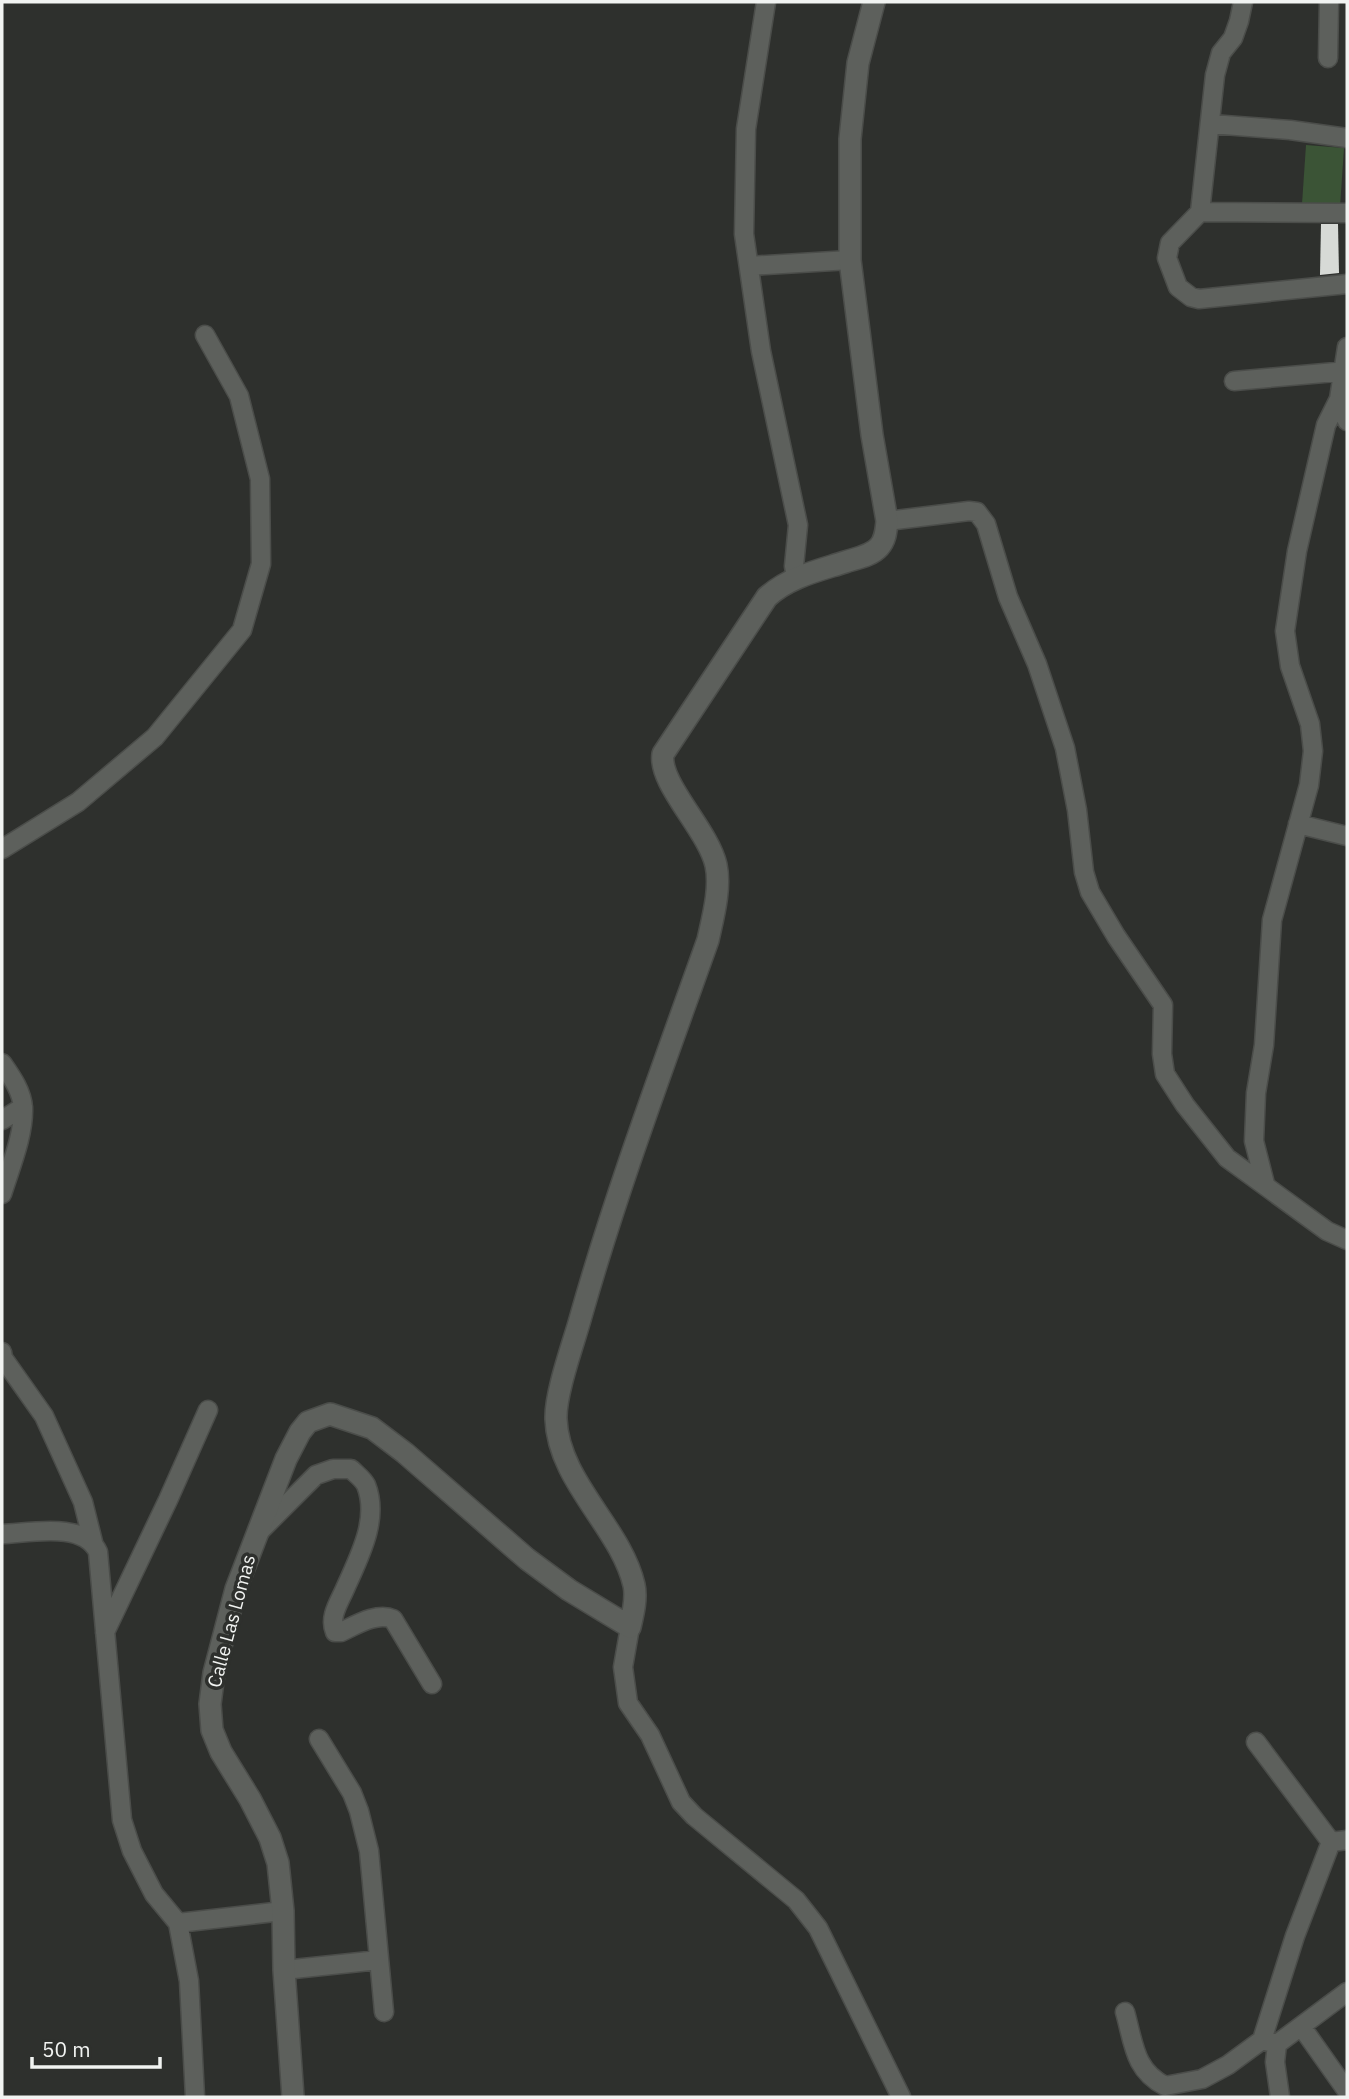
<svg xmlns="http://www.w3.org/2000/svg" width="1349" height="2099" font-family="'IBM Plex Sans',sans-serif">
	<style>
		.green { fill: #3b5436 }
		.building { fill: #d7dad6 }
		.lines { fill: none; stroke-linecap: round; stroke-linejoin: round }
		.street-casing { stroke: #4b4d4a; stroke-width: 21 }
		.secondary-casing { stroke: #4b4d4a; stroke-width: 24 }
		.street { stroke: #5d605c; stroke-width: 18 }
		.secondary { stroke: #5d605c; stroke-width: 21 }
		.labels { text-anchor: middle; stroke-width: 7; stroke-linejoin: round; paint-order: stroke }
		.street-label { font-size: 19px; fill: #f1f3f1; stroke: #2e302d }
	</style>
	<rect width="100%" height="100%" fill="#2e302d"/>
	<path class="green" d="M1306,145L1344,148L1340,207L1302,204Z"/>
	<path class="building" d="M1321,224H1338L1339,273L1320,275Z"/>
	<g class="lines">
		<g class="street-casing">
			<path id="street" d="M766,2L746,129L744,234L761,351L798,525L794,566L796,577
				M1243,2L1239,21L1233,38L1221,53L1215,75L1200,212L1170,243L1167,258L1178,287L1191,297L1199,299L1347,284
				M1328,58L1329,2
				M1211,124L1290,130L1347,138
				M1200,212L1347,213
				M749,266L850,260
				M1234,381L1347,371
				M1339,399L1347,421
				M887,521L969,511L977,512L986,524L1008,597L1037,664L1065,748L1077,810L1084,872L1090,892L1116,936L1163,1005L1162,1054L1165,1074L1185,1105L1227,1158L1327,1231L1347,1240
				M1298,824L1347,836
				M2,849L78,802L155,737L242,630L261,564L260,479L239,396L205,335
				M2,1063C11,1076 22,1091 23,1108C24,1135 10,1168 2,1194
				M2,1120L23,1107
				M1265,1184L1254,1141L1256,1093L1264,1045L1272,920L1309,785L1313,751L1310,724L1290,666L1285,631L1297,551L1326,425L1339,399L1347,347
				M2,1352L3,1358L44,1416L83,1502L93,1542
				M259,1532L316,1475L333,1469H351C356,1474 363,1479 366,1485C380,1520 358,1559 344,1591C338,1604 329,1618 335,1632H341C356,1625 377,1612 393,1619L432,1684
				M2,1534C30,1533 84,1521 98,1552L122,1820L132,1851L154,1894L178,1923L189,1981L195,2097
				M630,1627L623,1667L628,1703L650,1735L681,1802L694,1816L796,1900L818,1928L901,2097
				M105,1632L168,1500L208,1410
				M319,1739L352,1793L359,1811L369,1851L384,2012
				M1256,1742L1331,1842
				M178,1923L283,1911
				M284,1970L379,1960
				M1125,2012C1134,2044 1134,2070 1165,2086L1202,2079L1228,2065L1262,2040L1295,1936L1331,1842L1347,1840
				M1301,2026L1347,2091
				M1262,2040L1277,2044L1347,1992
				M1277,2044L1275,2062L1280,2097"/>
		</g>
		<g class="secondary-casing">
			<path id="secondary" d="M293,2097L284,1970L283,1911L278,1863L270,1838L250,1799L221,1752L212,1730L210,1704L214,1673L236,1589L286,1459L300,1432L308,1422L330,1414L372,1428L405,1453L527,1559L569,1590L630,1627C633,1614 637,1598 634,1585C621,1528 558,1481 556,1419C555,1393 574,1342 581,1316C617,1189 664,1064 708,940C713,917 721,888 716,865C708,830 658,783 663,754L767,597C789,577 817,571 845,562C857,558 871,556 879,547C886,539 886,530 887,521L872,435L850,260V139L858,63L874,2"/>
		</g>
		<use href="#street" class="street"/>
		<use href="#secondary" class="secondary"/>
	</g>
	<g class="labels">
		<g class="street-label">
			<text transform="translate(231 1621) rotate(-75)" y="7">Calle Las Lomas</text>
		</g>
	</g>
	<rect width="1349" height="2099" fill="none" stroke="#f1f3f1" stroke-width="7"/>
	<path d="M32 2057v10h128v-10" fill="none" stroke="#f1f3f1" stroke-width="3.5"/>
	<text x="42" y="2057" font-size="21" fill="#f1f3f1" stroke="#2e302d" stroke-width="5" paint-order="stroke">50 m</text>
</svg>
